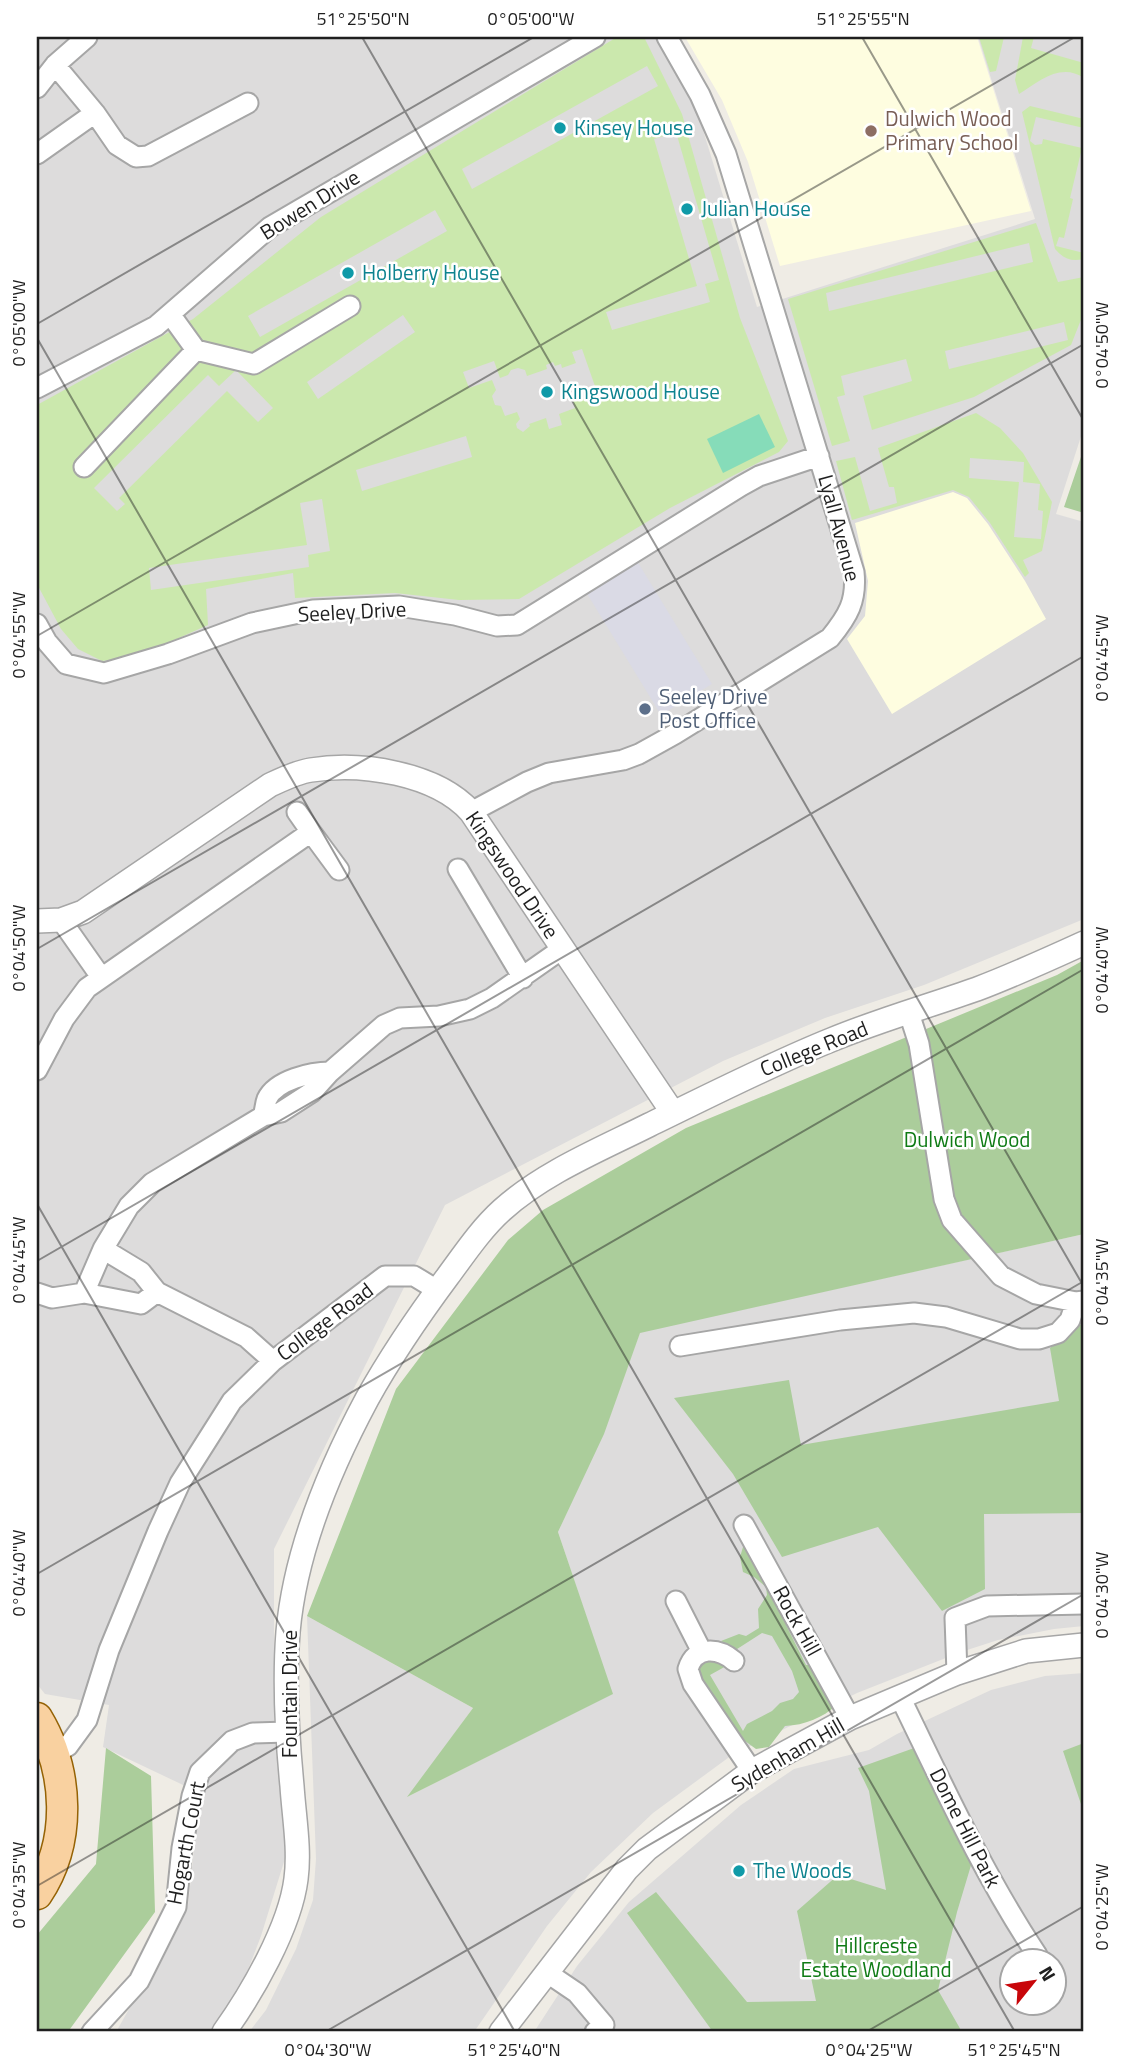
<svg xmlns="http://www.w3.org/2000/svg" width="1121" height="2069" font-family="'Titillium Web',sans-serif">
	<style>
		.residential { fill: #dddcdc; fill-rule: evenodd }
		.education { fill: #fefde0 }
		.grass { fill: #cbe8ad; fill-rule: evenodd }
		.forest { fill: #abcd9b }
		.pitch { fill: #86dcb9 }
		.plaza { fill: #dadae5 }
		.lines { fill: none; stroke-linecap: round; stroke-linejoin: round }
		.minor-casing { stroke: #a6a6a6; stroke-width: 23 }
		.tertiary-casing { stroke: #a6a6a6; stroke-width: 26 }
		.primary-casing { stroke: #956204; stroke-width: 33 }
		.minor { stroke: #fff; stroke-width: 19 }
		.tertiary { stroke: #fff; stroke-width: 23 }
		.primary { stroke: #f9d1a0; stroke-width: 30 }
		.ticks { fill: none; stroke: #1f1f1f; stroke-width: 2; stroke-opacity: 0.45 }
		.culture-dot { fill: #0f9aa8; stroke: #fff; stroke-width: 2.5 }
		.education-dot { fill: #8d6e63; stroke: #fff; stroke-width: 2.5 }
		.service-dot { fill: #5c6f8a; stroke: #fff; stroke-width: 2.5 }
		.labels { text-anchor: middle; stroke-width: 5; stroke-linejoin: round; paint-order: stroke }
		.education-label { font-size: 21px; fill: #785e54; stroke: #fff; text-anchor: start }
		.culture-label { font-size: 21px; fill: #0d838f; stroke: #fff; text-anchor: start }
		.street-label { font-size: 21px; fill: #1f1f1f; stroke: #fff }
		.service-label { font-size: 21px; fill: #4e5e75; stroke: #fff; text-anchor: start }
		.park-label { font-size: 21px; fill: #0f7b15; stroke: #fff }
		.neatline { fill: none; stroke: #1f1f1f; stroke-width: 2.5 }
		.ticks-label { font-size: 18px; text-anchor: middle; fill: #1f1f1f }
	</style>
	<rect width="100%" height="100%" fill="#efece5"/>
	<path class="residential" d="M37,37H656L696,107L757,307L1035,219L978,37H1084V427L1056,514L1084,522V919L924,985L825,1018L723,1061L445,1205L274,1549V1731L287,1852L261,1936L238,1996L209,2032H116L188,1905L200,1793L103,1747L109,1705L45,1694L37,1684Z
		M1084,1234V1626L1054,1629L998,1640L961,1652L857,1693L732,1755L653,1813L591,1872L547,1926L474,2032H249L266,2010L296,1949L313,1900L316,1859L307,1616L473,1708L409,1796L612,1694L558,1532L607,1424L640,1332Z
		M1084,1673V2032H534L577,1966L629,1902L741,1805L794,1769L869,1750L897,1734L991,1690L1045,1676ZM1012,1960H1054V2002H1012Z"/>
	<path class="education" d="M685,37H977L1031,211L780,266L748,162L722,100Z
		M953,492L967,498L988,524L1025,581L1046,619L892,714L847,639L865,616L868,581L855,523Z"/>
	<path class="grass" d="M617,37H644L682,114L740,318L788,441L779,452L670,508L519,599L459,600L395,593L295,598L293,573L206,589L208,625L136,657L102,661L78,649L61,629L37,584V405L193,319L321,217ZM647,66L658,86L472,189L462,169ZM676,132L719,280L705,284L710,302L612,330L606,312L697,286L654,139ZM435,210L447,231L260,337L248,316ZM403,315L415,332L318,399L307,382ZM582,349L596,389L601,395L598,402L591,404L583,398L573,401L575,408L559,414L562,425L549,429L546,418L529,424L530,426L523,432L517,428L516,424L520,419L517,412L505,416L501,406L495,405L492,396L496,390L492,380L469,388L463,372L494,361L500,378L508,375L511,370L518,368L525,370L527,376L547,369L546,365L553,362L555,366L561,364L562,368L576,363L572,352ZM236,370L273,408L258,422L227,391L119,498L125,504L117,511L94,488L208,375L219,386ZM466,436L472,457L362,491L356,470ZM322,499L330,551L308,555L309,567L151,590L149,568L307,545L300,503Z
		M979,37H1004L996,71L990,72Z
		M1023,37H1034L1031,48L1084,63V78C1061,62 1039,81 1019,94L1015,80Z
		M1030,106L1084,119V128L1036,117L1030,141L1035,145L1042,144L1043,139L1082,148L1070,198L1073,199L1064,238L1059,237L1056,246L1084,253V259C1071,262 1064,259 1055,249L1022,112Z
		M1036,223L1058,282L1084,277V312L1071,345L974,397L872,430L863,396L912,381L906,359L841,376L845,395L837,397L850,441L832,446L788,299ZM1029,243L1033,262L829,311L826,293ZM1064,322L1068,340L949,369L945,351Z
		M976,413L1000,428L1023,453L1052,502L1042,551L1023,560L1029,573L1025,577L990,523L969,497L953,490L852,520L836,461L855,457L870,511L897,503L894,487H889L878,448ZM970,458L1024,462L1023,482L1040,484L1038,510L1043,511L1041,539L1014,537L1019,482L969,478Z"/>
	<path class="forest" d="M1084,448V513L1064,507Z
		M1084,960V1234L640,1333L604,1434L558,1532L613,1694L407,1797L473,1708L307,1616L396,1389L508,1240L543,1210L686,1128L1057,975Z
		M1084,1322V1513L984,1514L985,1589L942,1611L878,1527L782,1557L733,1474L674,1398L789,1380L801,1445L1059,1401L1050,1348Z
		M758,1540L793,1620L786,1625L806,1665H814L837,1705C822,1718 805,1725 785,1726L769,1747L756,1749L745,1741L702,1679L698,1669L700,1662L705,1658L728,1665L710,1675L743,1731L747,1724L772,1711L780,1703L793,1699L799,1692L792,1671L772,1636L762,1633L734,1651L721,1641L739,1634L746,1636L759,1628L758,1609L767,1595L766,1587L754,1577L743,1572L740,1557L743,1547Z
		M1084,1743V1813L1063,1751Z
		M917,1747L972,1862L957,1912L938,1990L962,2032H713L627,1913L656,1892L747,2002L816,2001L797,1911L838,1875L886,1890L869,1791L858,1768Z
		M106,1748L151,1776L155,1912L70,2029L73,2032H37V1935L96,1864Z"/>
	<path class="pitch" d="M759,414L775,447L723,473L707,439Z"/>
	<path class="plaza" d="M637,561L712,684L661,715L586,592Z"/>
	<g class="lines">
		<g class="minor-casing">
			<path id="minor" d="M55,65L95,113L117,145L136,157L148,156L248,103
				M37,88L55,65L87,37
				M37,154L95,113
				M196,350L254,364L350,306
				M37,388L156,326L270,227L595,37
				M84,467L196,350L170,314
				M37,624L47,642L66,664L104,673L168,654L252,623L313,610L399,606L455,615L497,626L517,625L741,486L759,476L819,456
				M297,812L311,832
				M471,812L527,782L549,773L623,760L639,754L675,734L830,638C848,616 857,601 854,572L726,154L700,95L667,37
				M458,869L523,978
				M61,920L101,977
				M909,1013L919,1044L944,1199L952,1220L1001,1276L1036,1294L1076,1302L1084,1301
				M37,1070L64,1019L87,988L311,832L339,870
				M263,1116C265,1111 265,1104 267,1099C276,1080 311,1072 330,1072
				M103,1249L129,1206L152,1183L263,1116L281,1112L312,1092L330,1072L384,1025L400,1018L439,1016L470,1009L492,998L562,949
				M37,1293L52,1298L84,1293L103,1249L141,1272L157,1292L246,1337L273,1361
				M84,1293L141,1304L157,1292
				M680,1346L840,1320L914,1313L946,1317L1020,1339H1039L1058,1333L1070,1320L1076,1302
				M744,1525L850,1718
				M676,1601L702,1652
				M734,1661C719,1648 695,1645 688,1669L693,1684L752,1771
				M957,1673L955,1618L987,1606L1084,1604
				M900,1697C943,1785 983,1874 1037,1955
				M55,1754L68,1746L87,1720L109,1650L158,1531L180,1483L232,1401L273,1361L385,1276H414L437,1290
				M546,1972L577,1993L604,2025L595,2032
				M92,2032L139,1981L176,1907L182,1848L192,1796L200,1772L232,1741L253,1733L287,1732"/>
		</g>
		<g class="tertiary-casing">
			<path id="tertiary" d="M37,921L61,920L83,912L270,785C283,779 297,772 311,770C361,762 436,773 471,812L673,1113
				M224,2032C252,1993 290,1927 296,1879C300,1849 294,1817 292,1786C287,1735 284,1684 288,1632C295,1553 330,1468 367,1399C391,1356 419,1315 448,1276C465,1253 481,1229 502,1210C543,1173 599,1150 649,1125C709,1096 769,1065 831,1040C879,1020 929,1006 977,989C1014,975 1049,959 1084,943
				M501,2032L627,1869L647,1849L752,1771L850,1718L957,1673L1026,1651L1084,1645"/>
		</g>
		<g class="primary-casing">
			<path id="primary" d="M37,1718C69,1771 72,1842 37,1894"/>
		</g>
		<use href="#minor" class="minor"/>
		<use href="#tertiary" class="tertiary"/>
		<use href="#primary" class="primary"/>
	</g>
	<path class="ticks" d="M362,37L1084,1287M862,37L1084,421M37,324L534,37M37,338L1015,2032M37,636L1075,37M37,949L1084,344M37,1204L515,2032M37,1261L1084,656M37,1574L1084,969M37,1886L1084,1281M325,2032L1084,1594M866,2032L1084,1906"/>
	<g class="culture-dot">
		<circle cx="560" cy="128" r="7"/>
		<circle cx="687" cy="209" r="7"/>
		<circle cx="348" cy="273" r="7"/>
		<circle cx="547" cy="392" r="7"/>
		<circle cx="739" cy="1871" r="7"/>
	</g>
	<circle class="education-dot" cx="871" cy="131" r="7"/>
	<circle class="service-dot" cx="645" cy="709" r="7"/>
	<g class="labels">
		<g class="education-label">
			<text x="885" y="126">Dulwich Wood<tspan x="885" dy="24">Primary School</tspan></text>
		</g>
		<g class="culture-label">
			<text x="574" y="135">Kinsey House</text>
			<text x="701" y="216">Julian House</text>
			<text x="362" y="280">Holberry House</text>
			<text x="561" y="399">Kingswood House</text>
			<text x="753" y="1878">The Woods</text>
		</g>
		<g class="street-label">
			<text transform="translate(310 205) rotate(-32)" y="7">Bowen Drive</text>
			<text transform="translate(839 528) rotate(75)" y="7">Lyall Avenue</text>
			<text transform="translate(352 612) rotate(-3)" y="7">Seeley Drive</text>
			<text transform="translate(512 875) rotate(56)" y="7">Kingswood Drive</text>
			<text transform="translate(814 1049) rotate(-22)" y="7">College Road</text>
			<text transform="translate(325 1322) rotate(-37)" y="7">College Road</text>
			<text transform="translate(797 1621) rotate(61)" y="7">Rock Hill</text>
			<text transform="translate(290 1694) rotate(-90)" y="7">Fountain Drive</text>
			<text transform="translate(788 1755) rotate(-30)" y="7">Sydenham Hill</text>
			<text transform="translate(965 1828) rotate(63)" y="7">Dome Hill Park</text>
			<text transform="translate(186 1843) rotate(-79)" y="7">Hogarth Court</text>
		</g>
		<g class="service-label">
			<text x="659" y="704">Seeley Drive<tspan x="659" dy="24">Post Office</tspan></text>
		</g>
		<g class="park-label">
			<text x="967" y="1147">Dulwich Wood</text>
			<text x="876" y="1953">Hillcreste<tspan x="876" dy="24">Estate Woodland</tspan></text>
		</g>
	</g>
	<rect width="1121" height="2069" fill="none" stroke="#ffffff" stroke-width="77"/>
	<g transform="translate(1033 1982) rotate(60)"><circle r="33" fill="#ffffff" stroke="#a5a5a5" stroke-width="2"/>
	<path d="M0-5L12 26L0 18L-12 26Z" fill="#c8060a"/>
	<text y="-10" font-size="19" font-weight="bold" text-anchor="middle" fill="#1f1f1f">N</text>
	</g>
	<rect x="38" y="38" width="1044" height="1992" class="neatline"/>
	<g class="ticks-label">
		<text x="363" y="25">51°25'50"N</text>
		<text x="531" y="25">0°05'00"W</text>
		<text x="863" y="25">51°25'55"N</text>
		<text transform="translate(19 323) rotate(-90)" y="6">0°05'00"W</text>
		<text transform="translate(1102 345) rotate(-90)" y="6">0°04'50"W</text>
		<text transform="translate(19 635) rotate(-90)" y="6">0°04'55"W</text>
		<text transform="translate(1102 658) rotate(-90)" y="6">0°04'45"W</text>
		<text transform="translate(19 948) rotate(-90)" y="6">0°04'50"W</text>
		<text transform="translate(1102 970) rotate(-90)" y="6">0°04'40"W</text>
		<text transform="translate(19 1260) rotate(-90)" y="6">0°04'45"W</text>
		<text transform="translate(1102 1282) rotate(-90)" y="6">0°04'35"W</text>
		<text transform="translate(19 1573) rotate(-90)" y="6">0°04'40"W</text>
		<text transform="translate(1102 1595) rotate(-90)" y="6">0°04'30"W</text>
		<text transform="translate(19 1885) rotate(-90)" y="6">0°04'35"W</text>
		<text transform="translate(1102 1907) rotate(-90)" y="6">0°04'25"W</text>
		<text x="328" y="2056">0°04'30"W</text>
		<text x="514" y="2056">51°25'40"N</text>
		<text x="869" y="2056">0°04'25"W</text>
		<text x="1014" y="2056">51°25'45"N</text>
	</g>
</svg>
